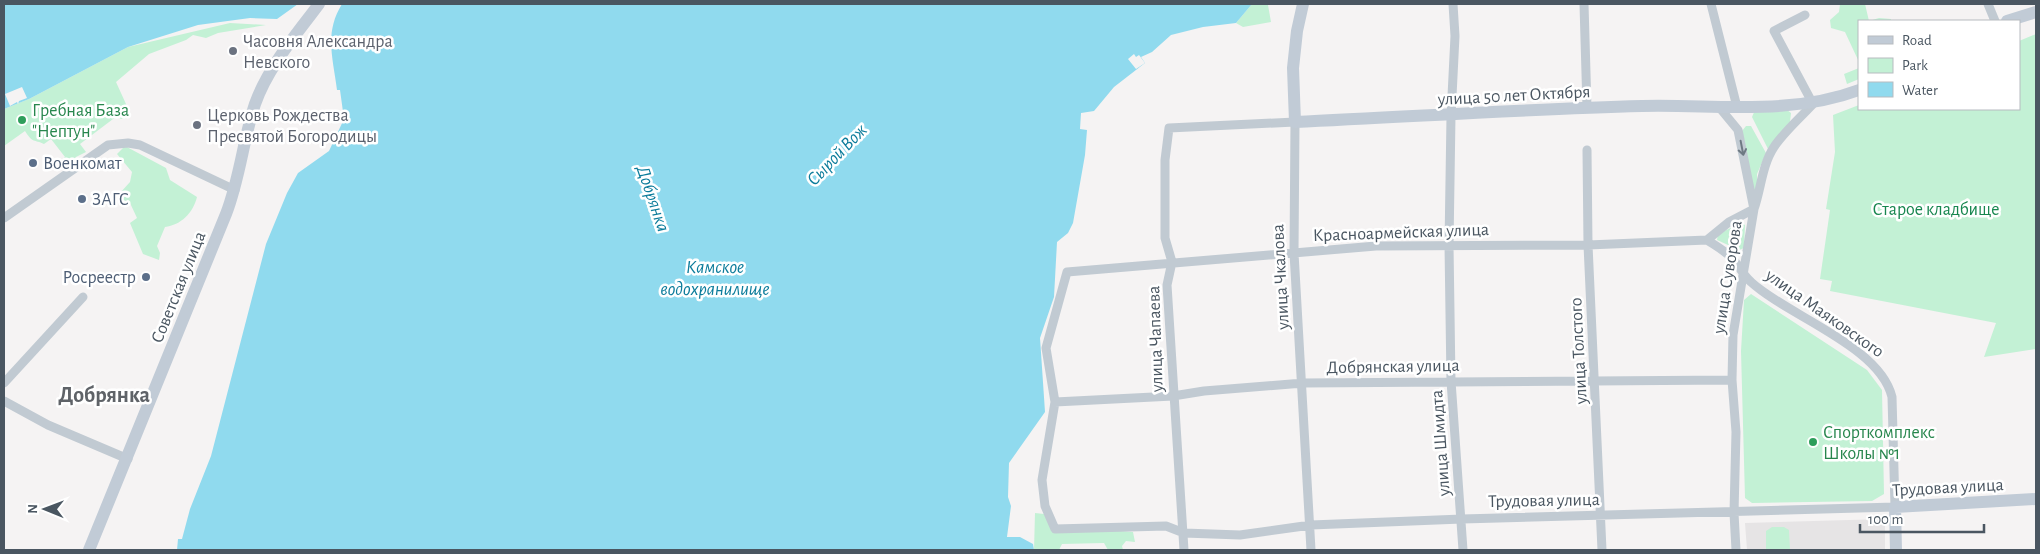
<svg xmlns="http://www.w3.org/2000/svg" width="2040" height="554" font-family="'Alegreya Sans',sans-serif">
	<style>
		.education { fill: #e6e4e5 }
		.green { fill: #c3f1d5 }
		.water { fill: #90daee }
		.pier { fill: #f5f3f3 }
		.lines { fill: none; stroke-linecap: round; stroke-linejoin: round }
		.street { stroke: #c1cad2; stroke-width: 9 }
		.secondary { stroke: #c1cbd6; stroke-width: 12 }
		.oneway { stroke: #6e7983 }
		.worship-dot { fill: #6b7280; stroke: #fff; stroke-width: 2 }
		.leisure-dot { fill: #2e9e5b; stroke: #fff; stroke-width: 2 }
		.service-dot { fill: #5c6f8a; stroke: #fff; stroke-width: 2 }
		.labels { text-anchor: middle; stroke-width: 5; stroke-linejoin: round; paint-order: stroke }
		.worship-label { font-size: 18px; fill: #5b616d; stroke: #fff; text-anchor: start }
		.street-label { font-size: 18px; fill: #4a5661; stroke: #fff }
		.leisure-label { font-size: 18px; fill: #27864d; stroke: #fff; text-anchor: start }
		.service-label { font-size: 18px; fill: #4e5e75; stroke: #fff; text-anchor: start }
		.park-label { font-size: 18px; fill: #17864f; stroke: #fff }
		.water-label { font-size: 19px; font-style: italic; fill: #0c7c9b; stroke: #fff }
		.district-label { font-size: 22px; font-weight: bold; fill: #5f6368; stroke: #fff }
	</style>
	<rect width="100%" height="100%" fill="#f5f3f3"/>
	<path class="education" d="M1885,519V550H1747L1745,523Z"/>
	<path class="green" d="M1252,4L1268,5L1271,22L1243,27L1236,23Z
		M1840,4H1865L1869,21L1879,18L1891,19V21H1859V62L1845,32L1831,28L1830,20L1839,12Z
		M230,23L266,25L218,33L206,38L193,35L186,40L149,54L116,82L131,115L121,119L117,116L80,144L86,152L76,157L68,167H61L59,162L65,157L51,139L44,144C34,139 33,144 25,131L4,146V109L29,99L128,47Z
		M2036,34V349L1984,357L1996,323L1830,291L1832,281L1820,279L1830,210L1826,209L1835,152L1833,115L1859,105V109H2019V41Z
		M1859,68V79L1847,84L1844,74Z
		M1755,110H1787L1791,113L1790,122L1769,151L1752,117Z
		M1746,126H1751L1766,153L1757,174V194L1754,193L1742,131Z
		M125,146L166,168L170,180L197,197C193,213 181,225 165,227L157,246L160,253L159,260L143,254L130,223L137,218L130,203L122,199L120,193L130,182L132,172L117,154Z
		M1741,223L1745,225L1744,248L1739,250L1717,240L1718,234Z
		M1751,294L1867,370L1882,390L1884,494L1872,501L1752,503L1745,498L1741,351L1744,300Z
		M1035,513L1044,514L1054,533L1108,530L1133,532L1135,542L1126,541L1122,546L1123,550H1108L1104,543L1062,544L1059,550H1034Z
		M1772,527H1784L1789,530L1790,550H1766V531Z"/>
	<path class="water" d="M4,4H298L277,19L250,18L198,25L128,47L29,99L4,109Z
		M342,4H1252L1236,23L1203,27L1171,35L1152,52L1141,57L1145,63L1114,87L1094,111L1081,113L1080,129L1087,130L1085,155L1073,223L1068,233L1057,242L1054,297L1040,338L1045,412L1009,463L1008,497L1011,506L1007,537H1020L1033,544L1034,550H177L178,539H182L190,509L211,456L266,244L287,193L298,173L329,151L344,119L340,90H337C333,58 324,33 342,4Z"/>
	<path class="pier" d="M1134,54L1136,57L1139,55L1145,63L1136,69L1128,59Z
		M22,87L27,98L19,101L18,104L17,102L10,106L5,94Z"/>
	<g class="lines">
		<path class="street" d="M1453,4L1455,36L1451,116L1449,245L1451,381L1463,550
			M1584,4L1587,108
			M1711,4L1737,107
			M1988,4L1995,21
			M1719,107L1738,130L1754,209L1733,335L1732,380L1736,432L1734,513L1736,550
			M1587,150L1588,245L1602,550
			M4,218L108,145L128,143L140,145L235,190
			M1707,240C1716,246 1725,251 1732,258C1739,266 1743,275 1751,282C1788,316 1880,346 1892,397L1895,507L1462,519L1311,525L1240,535L1184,533L1166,526L1055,529L1045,506L1042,480L1055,402L1046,348L1067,272L1376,246L1588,245Z
			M1707,240L1729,222L1754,209C1761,189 1762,165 1774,147C1784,132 1800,118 1813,104L1774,31L1805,15
			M4,383L83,297
			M4,401L48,425L128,459
			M1055,402L1173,396L1204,391L1303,383L1732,380
			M1184,550L1167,285L1172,262L1165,238V160L1169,128L1295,122L1294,253L1311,550"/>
		<path class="secondary" d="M1303,4L1297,31L1293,68L1295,122C1410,117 1526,109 1642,106C1714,104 1790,116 1859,90
			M2007,21L2036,12
			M89,550L226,214C240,178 243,140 255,104C268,67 296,35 319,4
			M1896,550L1895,507L2036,499"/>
	</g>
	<defs><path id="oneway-shaft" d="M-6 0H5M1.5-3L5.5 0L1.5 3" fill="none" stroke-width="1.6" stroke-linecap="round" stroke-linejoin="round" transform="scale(1.25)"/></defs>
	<use class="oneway" href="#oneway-shaft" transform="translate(1742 148) rotate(79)"/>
	<g class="worship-dot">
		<circle cx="233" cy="51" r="5"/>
		<circle cx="197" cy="125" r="5"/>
	</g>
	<g class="leisure-dot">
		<circle cx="22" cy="120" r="5"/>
		<circle cx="1813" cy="442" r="5"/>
	</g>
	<g class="service-dot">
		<circle cx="33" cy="163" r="5"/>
		<circle cx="82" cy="199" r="5"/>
		<circle cx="146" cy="277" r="5"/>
	</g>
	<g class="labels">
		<g class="worship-label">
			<text x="243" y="47">Часовня Александра<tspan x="243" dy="21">Невского</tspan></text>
			<text x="207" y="121">Церковь Рождества<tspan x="207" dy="21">Пресвятой Богородицы</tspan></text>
		</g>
		<g class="street-label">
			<text transform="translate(1514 95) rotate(-3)" y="6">улица 50 лет Октября</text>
			<text transform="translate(1401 232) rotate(-2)" y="6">Красноармейская улица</text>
			<text transform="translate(1280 277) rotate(-93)" y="6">улица Чкалова</text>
			<text transform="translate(1727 277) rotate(-81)" y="6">улица Суворова</text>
			<text transform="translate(178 287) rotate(-68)" y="6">Советская улица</text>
			<text transform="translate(1825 313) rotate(35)" y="6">улица Маяковского</text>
			<text transform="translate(1155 339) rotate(-92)" y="6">улица Чапаева</text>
			<text transform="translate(1578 351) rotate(-93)" y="6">улица Толстого</text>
			<text transform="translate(1393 366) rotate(-1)" y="6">Добрянская улица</text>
			<text transform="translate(1440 443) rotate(-94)" y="6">улица Шмидта</text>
			<text transform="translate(1948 487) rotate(-3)" y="6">Трудовая улица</text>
			<text transform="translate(1544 500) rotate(-1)" y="6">Трудовая улица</text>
		</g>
		<g class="leisure-label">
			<text x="32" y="116">Гребная База<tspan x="32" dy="21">"Нептун"</tspan></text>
			<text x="1823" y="438">Спорткомплекс<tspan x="1823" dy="21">Школы №1</tspan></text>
		</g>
		<g class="service-label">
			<text x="43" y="169">Военкомат</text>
			<text x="92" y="205">ЗАГС</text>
			<text x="136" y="283" text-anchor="end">Росреестр</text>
		</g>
		<g class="park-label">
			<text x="1936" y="215">Старое кладбище</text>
		</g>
		<g class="water-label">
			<text transform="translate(836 154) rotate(-46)" y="7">Сырой Вож</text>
			<text transform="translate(654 198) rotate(71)" y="7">Добрянка</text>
			<text x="715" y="273">Камское<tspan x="715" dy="22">водохранилище</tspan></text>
		</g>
		<g class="district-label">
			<text x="104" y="402">Добрянка</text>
		</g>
	</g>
	<rect width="2040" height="554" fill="none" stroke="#4a5661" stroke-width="10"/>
	<rect x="1858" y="20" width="162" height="90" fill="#ffffff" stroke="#b7bbc0"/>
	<rect x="1868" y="36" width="25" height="8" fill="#c1cbd6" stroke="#b7bbc0"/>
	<text x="1902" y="45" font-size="15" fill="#4a5661">Road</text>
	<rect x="1868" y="58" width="25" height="15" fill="#c3f1d5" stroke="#b7bbc0"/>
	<text x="1902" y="70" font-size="15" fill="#4a5661">Park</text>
	<rect x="1868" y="82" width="25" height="15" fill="#90daee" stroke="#b7bbc0"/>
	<text x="1902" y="95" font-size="15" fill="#4a5661">Water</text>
	<g transform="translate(45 509) rotate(271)" stroke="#ffffff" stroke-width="4" paint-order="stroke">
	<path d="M0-4L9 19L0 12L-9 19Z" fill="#4a5661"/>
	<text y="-8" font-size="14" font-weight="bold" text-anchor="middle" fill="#4a5661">N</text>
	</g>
	<path d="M1860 524v8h124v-8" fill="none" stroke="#4a5661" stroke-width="2.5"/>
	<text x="1868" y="524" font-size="15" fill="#4a5661" stroke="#ffffff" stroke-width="4" paint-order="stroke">100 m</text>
</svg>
